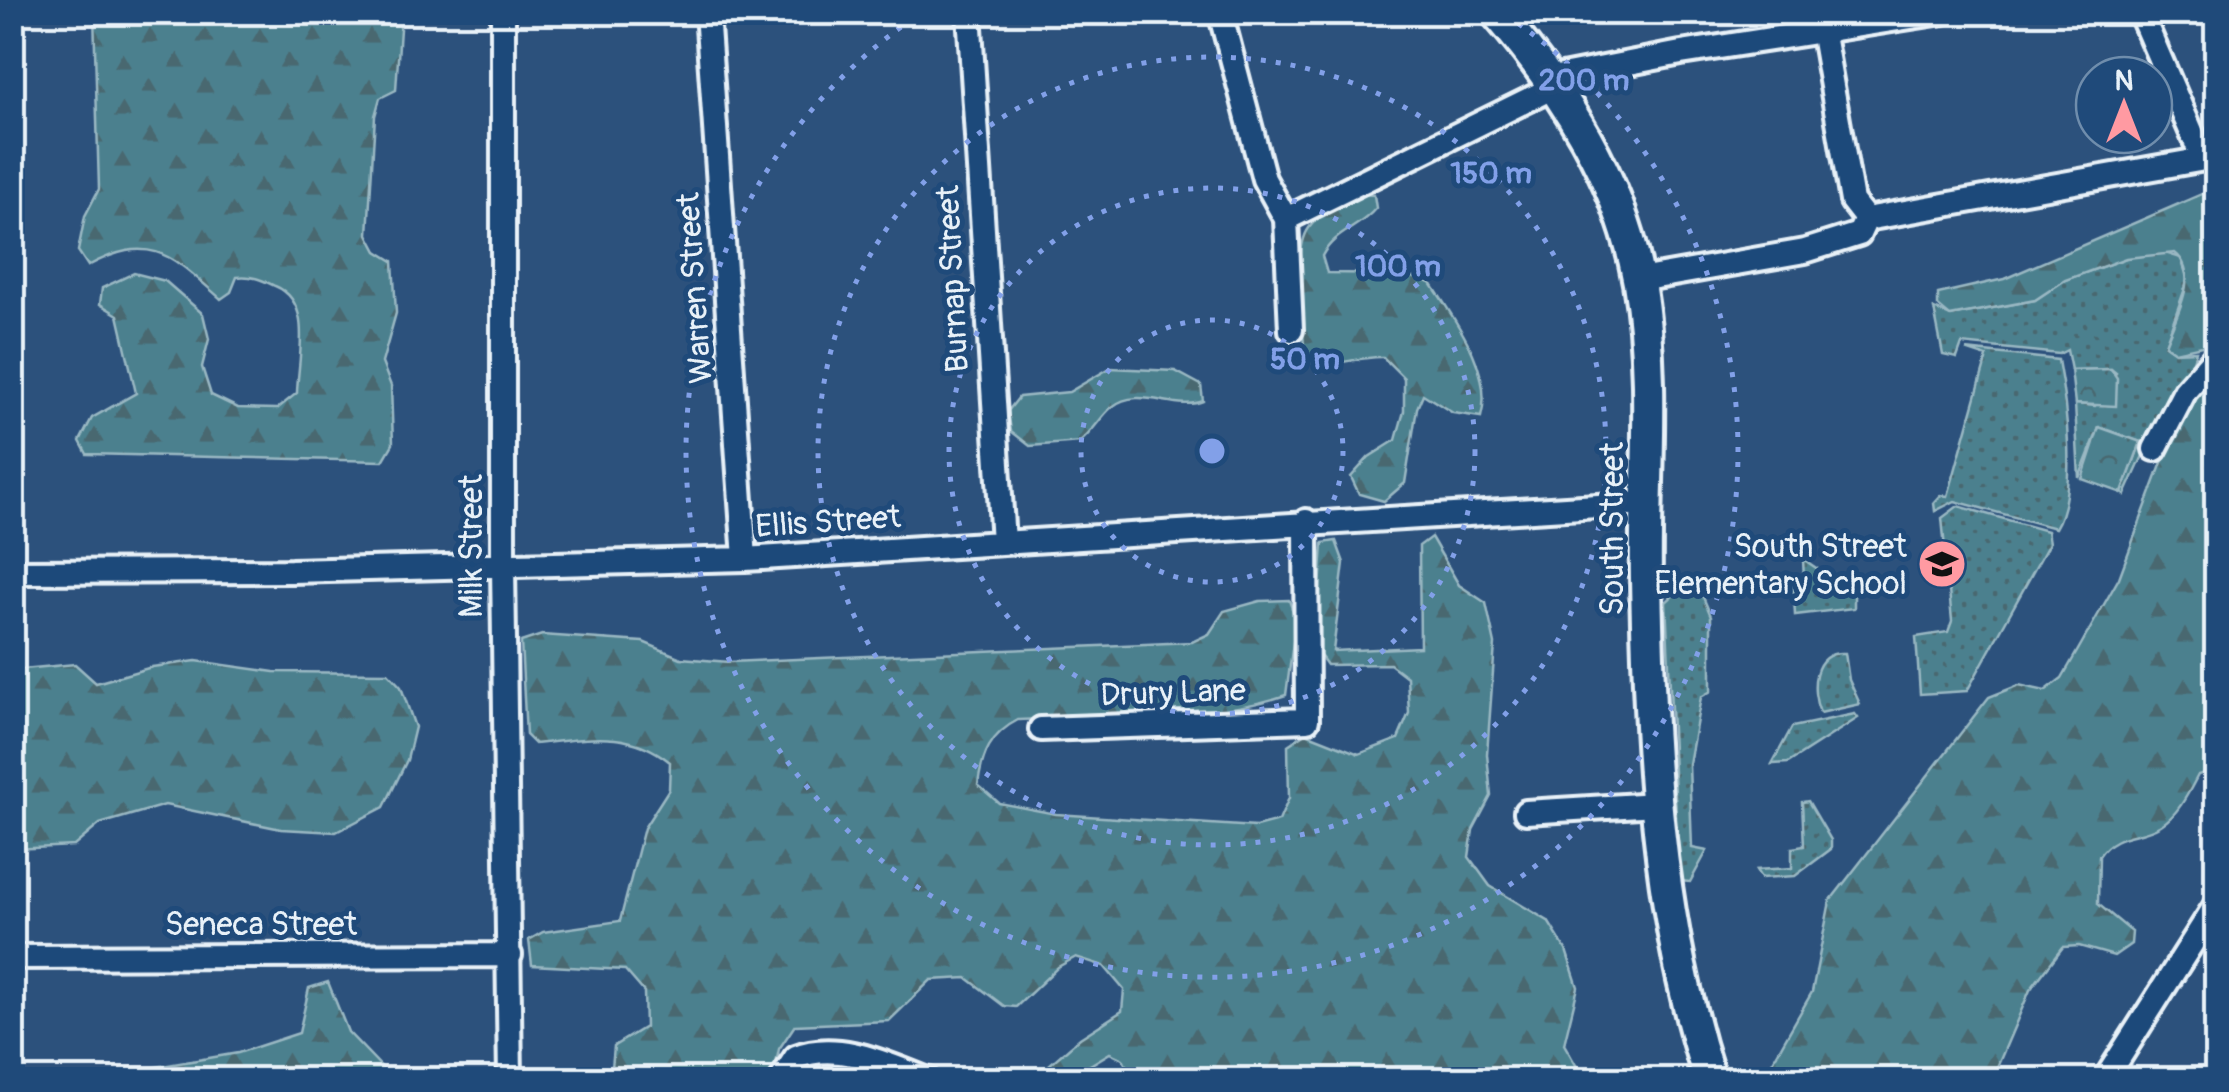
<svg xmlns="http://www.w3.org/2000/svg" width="2229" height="1092" font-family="Pangolin,sans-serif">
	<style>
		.grass { fill: url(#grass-dots); stroke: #9ab8c3; stroke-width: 2.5 }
		.forest { fill: url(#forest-firs); stroke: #9ab8c3; stroke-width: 2.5 }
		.park { fill: url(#park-crowns); stroke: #9ab8c3; stroke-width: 2.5 }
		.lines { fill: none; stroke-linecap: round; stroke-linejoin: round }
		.minor-casing { stroke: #e8f1f8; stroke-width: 30 }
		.major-casing { stroke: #e8f1f8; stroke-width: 38 }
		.minor { stroke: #1f4a7a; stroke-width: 22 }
		.major { stroke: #1f4a7a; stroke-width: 30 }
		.ring { fill: none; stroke: #82a0e8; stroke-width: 5; stroke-dasharray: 5 10 }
		.labels { text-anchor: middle; stroke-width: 10; stroke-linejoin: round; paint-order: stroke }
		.street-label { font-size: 32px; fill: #e8f1f8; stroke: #1f4a7a }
		.poi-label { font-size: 32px; fill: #e8f1f8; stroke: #1f4a7a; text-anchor: end }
		.centre { fill: #82a0e8; stroke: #1f4a7a; stroke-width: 5 }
		.ring-label { font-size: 30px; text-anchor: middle; font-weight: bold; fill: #82a0e8; stroke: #1f4a7a; stroke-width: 10; stroke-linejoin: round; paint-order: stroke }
	</style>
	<defs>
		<pattern id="grass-dots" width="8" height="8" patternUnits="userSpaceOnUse" patternTransform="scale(2.5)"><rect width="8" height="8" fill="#4b808e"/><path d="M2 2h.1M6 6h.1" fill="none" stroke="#49676f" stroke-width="1.8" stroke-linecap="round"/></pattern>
		<pattern id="forest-firs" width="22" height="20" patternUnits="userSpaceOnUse" patternTransform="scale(2.5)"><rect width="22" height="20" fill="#4b808e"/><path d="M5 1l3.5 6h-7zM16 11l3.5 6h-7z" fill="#49676f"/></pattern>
		<pattern id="park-crowns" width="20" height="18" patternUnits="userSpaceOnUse" patternTransform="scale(2.5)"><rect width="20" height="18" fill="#4b808e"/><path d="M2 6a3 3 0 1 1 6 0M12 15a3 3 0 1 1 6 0" fill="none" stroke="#49676f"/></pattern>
	</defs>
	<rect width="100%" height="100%" fill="#2c517c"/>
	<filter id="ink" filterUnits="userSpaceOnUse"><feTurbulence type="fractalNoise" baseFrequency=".01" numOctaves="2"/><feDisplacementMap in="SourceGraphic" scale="20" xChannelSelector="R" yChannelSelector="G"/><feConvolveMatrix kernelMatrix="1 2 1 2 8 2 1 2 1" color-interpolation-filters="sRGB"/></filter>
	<g filter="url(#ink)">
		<path class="grass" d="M2162,252L2181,258L2188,280L2165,345L2175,352L2196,351L2190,371L2152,436L2125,495L2122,493L2141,442L2099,428L2079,478L2075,404L2095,406L2116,373L2111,369L2071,370L2067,350L2059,354L1962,344L1957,358L1943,355L1934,309L1951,316L2035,300L2065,280L2126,258Z
			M1966,350L2058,360C2066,402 2078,492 2055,528L1955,501L1935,511L1934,503L1941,495L1948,496L1987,357Z
			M1958,506L2047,531L2049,543L1967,691L1920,694L1916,637L1948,632L1952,621L1942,518Z
			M1803,559L1831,578L1854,583V608L1795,615L1793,581L1804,580Z
			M1677,585L1703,597L1711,616V691L1701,697L1689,764L1692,848L1707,851L1690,882L1680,881L1678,859L1666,602L1678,591Z
			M1845,653L1849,680L1860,704L1820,713C1810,689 1812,651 1845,653Z
			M1855,714L1858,718L1788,763L1772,764L1792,727Z
			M1808,801L1831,840V849L1795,876L1761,878L1756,870L1792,868V848L1804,846L1802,802Z"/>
		<path class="forest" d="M94,13H401L396,90L380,98L375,116L368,234L377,251L393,261L396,313L382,363L391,386L393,444L383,461L87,454L80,441L92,418L136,393L118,315L100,304L102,288L134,273L165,281L203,314L209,339L202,367L211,395L238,408L277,409L297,393C298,357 314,302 275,286C262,280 252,275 237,277L231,292L221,299C173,257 152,231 88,266L78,251L85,216L99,189Z
			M2216,188V343L2175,352L2165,345C2174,319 2202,274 2175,253L2126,258L2065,280L2035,300L1950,316L1938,306V294L2004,279Z
			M1361,194L1374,195L1376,208C1359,229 1335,231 1322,256L1327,273L1403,274L1431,283C1455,320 1494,372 1481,417L1453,413L1423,394L1417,408L1405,483L1384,501L1359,494L1351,477L1369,457L1396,440L1404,411V378L1383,357C1355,356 1331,370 1305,361C1304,329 1291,253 1309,228C1321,211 1343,204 1361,194Z
			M1110,368L1175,371L1201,385L1203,401C1176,412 1138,385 1112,407C1100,417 1093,432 1080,442L1030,446L1011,431L1008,411L1019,397L1069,392Z
			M2216,377V769L2198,775C2189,792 2178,815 2161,825C2138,839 2116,831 2099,856L2098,904L2132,932L2131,944L2114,956L2079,946L2063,947L2030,990L1992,1079L1762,1080L1812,992L1830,901L1989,697L2019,685L2045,691L2062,678L2119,578L2180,414Z
			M1431,537L1459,585L1486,603L1495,644L1487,754L1491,796L1473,830L1469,857L1490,886L1548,921L1566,950L1578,987L1564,1044L1584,1079H1132L1123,1059L1110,1053L1067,1079H1033L1080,1038L1122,1011L1124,990L1104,966L1076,957L1058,967L1016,1007L1004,1006L967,978L931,980L889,1021L795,1025L779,1049L773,1079H611L614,1046L645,1027L644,992L625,970L532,965L529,940L543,932L620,921L644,828L669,789L670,762C628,728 586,739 535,744L526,735L521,642L542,635L643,642L681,658L729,662L1192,642L1209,634L1224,611L1260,601L1289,600L1296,620L1286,695C1207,722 1102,715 1018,720C990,734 982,755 978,785L999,803L1056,814L1256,827L1279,821L1289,798L1288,745L1306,733L1359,754L1398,739L1409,713L1407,677L1390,664L1327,665L1316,650L1323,543L1336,541L1344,563L1333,651L1420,647L1419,546Z
			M196,661L274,672L388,673L401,687L415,727L407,760L384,807L336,832L281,829L165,805L100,824L74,846L13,849V670L75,664L96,683L152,667Z
			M328,982L348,1032L393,1079H86L238,1053L299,1033L309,988Z"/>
		<path class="park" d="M2111,369L2117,378L2116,406L2075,404L2071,370Z
			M2099,427L2141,442L2122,493L2082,479Z"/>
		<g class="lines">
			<g class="minor-casing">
				<path id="minor" d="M503,12V566L510,1080
					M707,12L745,559
					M969,12L1003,542
					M1220,12L1264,179L1286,219L1291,330
					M2140,12L2203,159
					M1822,29L1852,201L1866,219
					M1552,78L1681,53L1943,12
					M1286,219L1556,86
					M1639,280L1805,251L1859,234L1866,219L2216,157
					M2155,449L2185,391L2216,356
					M12,572L291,571L745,559L1646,503
					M1041,729L1307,720L1306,521
					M1526,812L1656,804
					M12,957L510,955
					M781,1080L796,1057C839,1040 888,1065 928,1080
					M2105,1080L2216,905"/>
			</g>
			<g class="major-casing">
				<path id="major" d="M1496,12C1563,90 1621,180 1639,283C1656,380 1644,481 1646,578C1649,749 1657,917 1710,1080"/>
			</g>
			<use href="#minor" class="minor"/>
			<use href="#major" class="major"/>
		</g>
	</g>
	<g class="ring">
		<circle cx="1212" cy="451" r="131"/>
		<circle cx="1212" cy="451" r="263"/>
		<circle cx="1212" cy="451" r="394"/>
		<path d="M1506 15A526 526 0 1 1 918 15"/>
	</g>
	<defs>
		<g id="school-disc" transform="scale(2.5)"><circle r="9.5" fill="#ff9aa2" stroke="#1f4a7a"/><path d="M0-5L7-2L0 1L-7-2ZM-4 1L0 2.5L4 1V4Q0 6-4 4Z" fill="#111"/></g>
	</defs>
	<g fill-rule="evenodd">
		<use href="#school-disc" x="1942" y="564"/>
	</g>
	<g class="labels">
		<g class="street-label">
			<text transform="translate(952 279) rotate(-93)" y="11">Burnap Street</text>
			<text transform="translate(694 288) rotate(-94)" y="11">Warren Street</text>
			<text transform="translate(828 521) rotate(-4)" y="11">Ellis Street</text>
			<text transform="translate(1612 529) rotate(-90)" y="11">South Street</text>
			<text transform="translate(471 546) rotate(-90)" y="11">Milk Street</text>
			<text transform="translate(1173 692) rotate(-2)" y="11">Drury Lane</text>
			<text x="261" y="935">Seneca Street</text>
		</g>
		<g class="poi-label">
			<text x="1907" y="557">South Street<tspan x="1907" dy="37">Elementary School</tspan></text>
		</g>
	</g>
	<circle cx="1212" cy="451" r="15" class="centre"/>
	<g class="ring-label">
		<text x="1584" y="90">200 m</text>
		<text x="1491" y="183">150 m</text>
		<text x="1398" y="276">100 m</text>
		<text x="1305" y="369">50 m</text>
	</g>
	<rect width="2229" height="1092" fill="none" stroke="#1f4a7a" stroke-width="50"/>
	<rect x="25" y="25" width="2179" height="1042" fill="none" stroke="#e8f1f8" stroke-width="4" filter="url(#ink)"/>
	<g transform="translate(2124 105)"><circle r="48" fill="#1f4a7a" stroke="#6f8dac" stroke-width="2.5"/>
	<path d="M0-8L18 38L0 25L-18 38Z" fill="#ff9aa2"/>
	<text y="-15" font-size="28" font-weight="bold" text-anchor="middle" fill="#e8f1f8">N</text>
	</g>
</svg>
